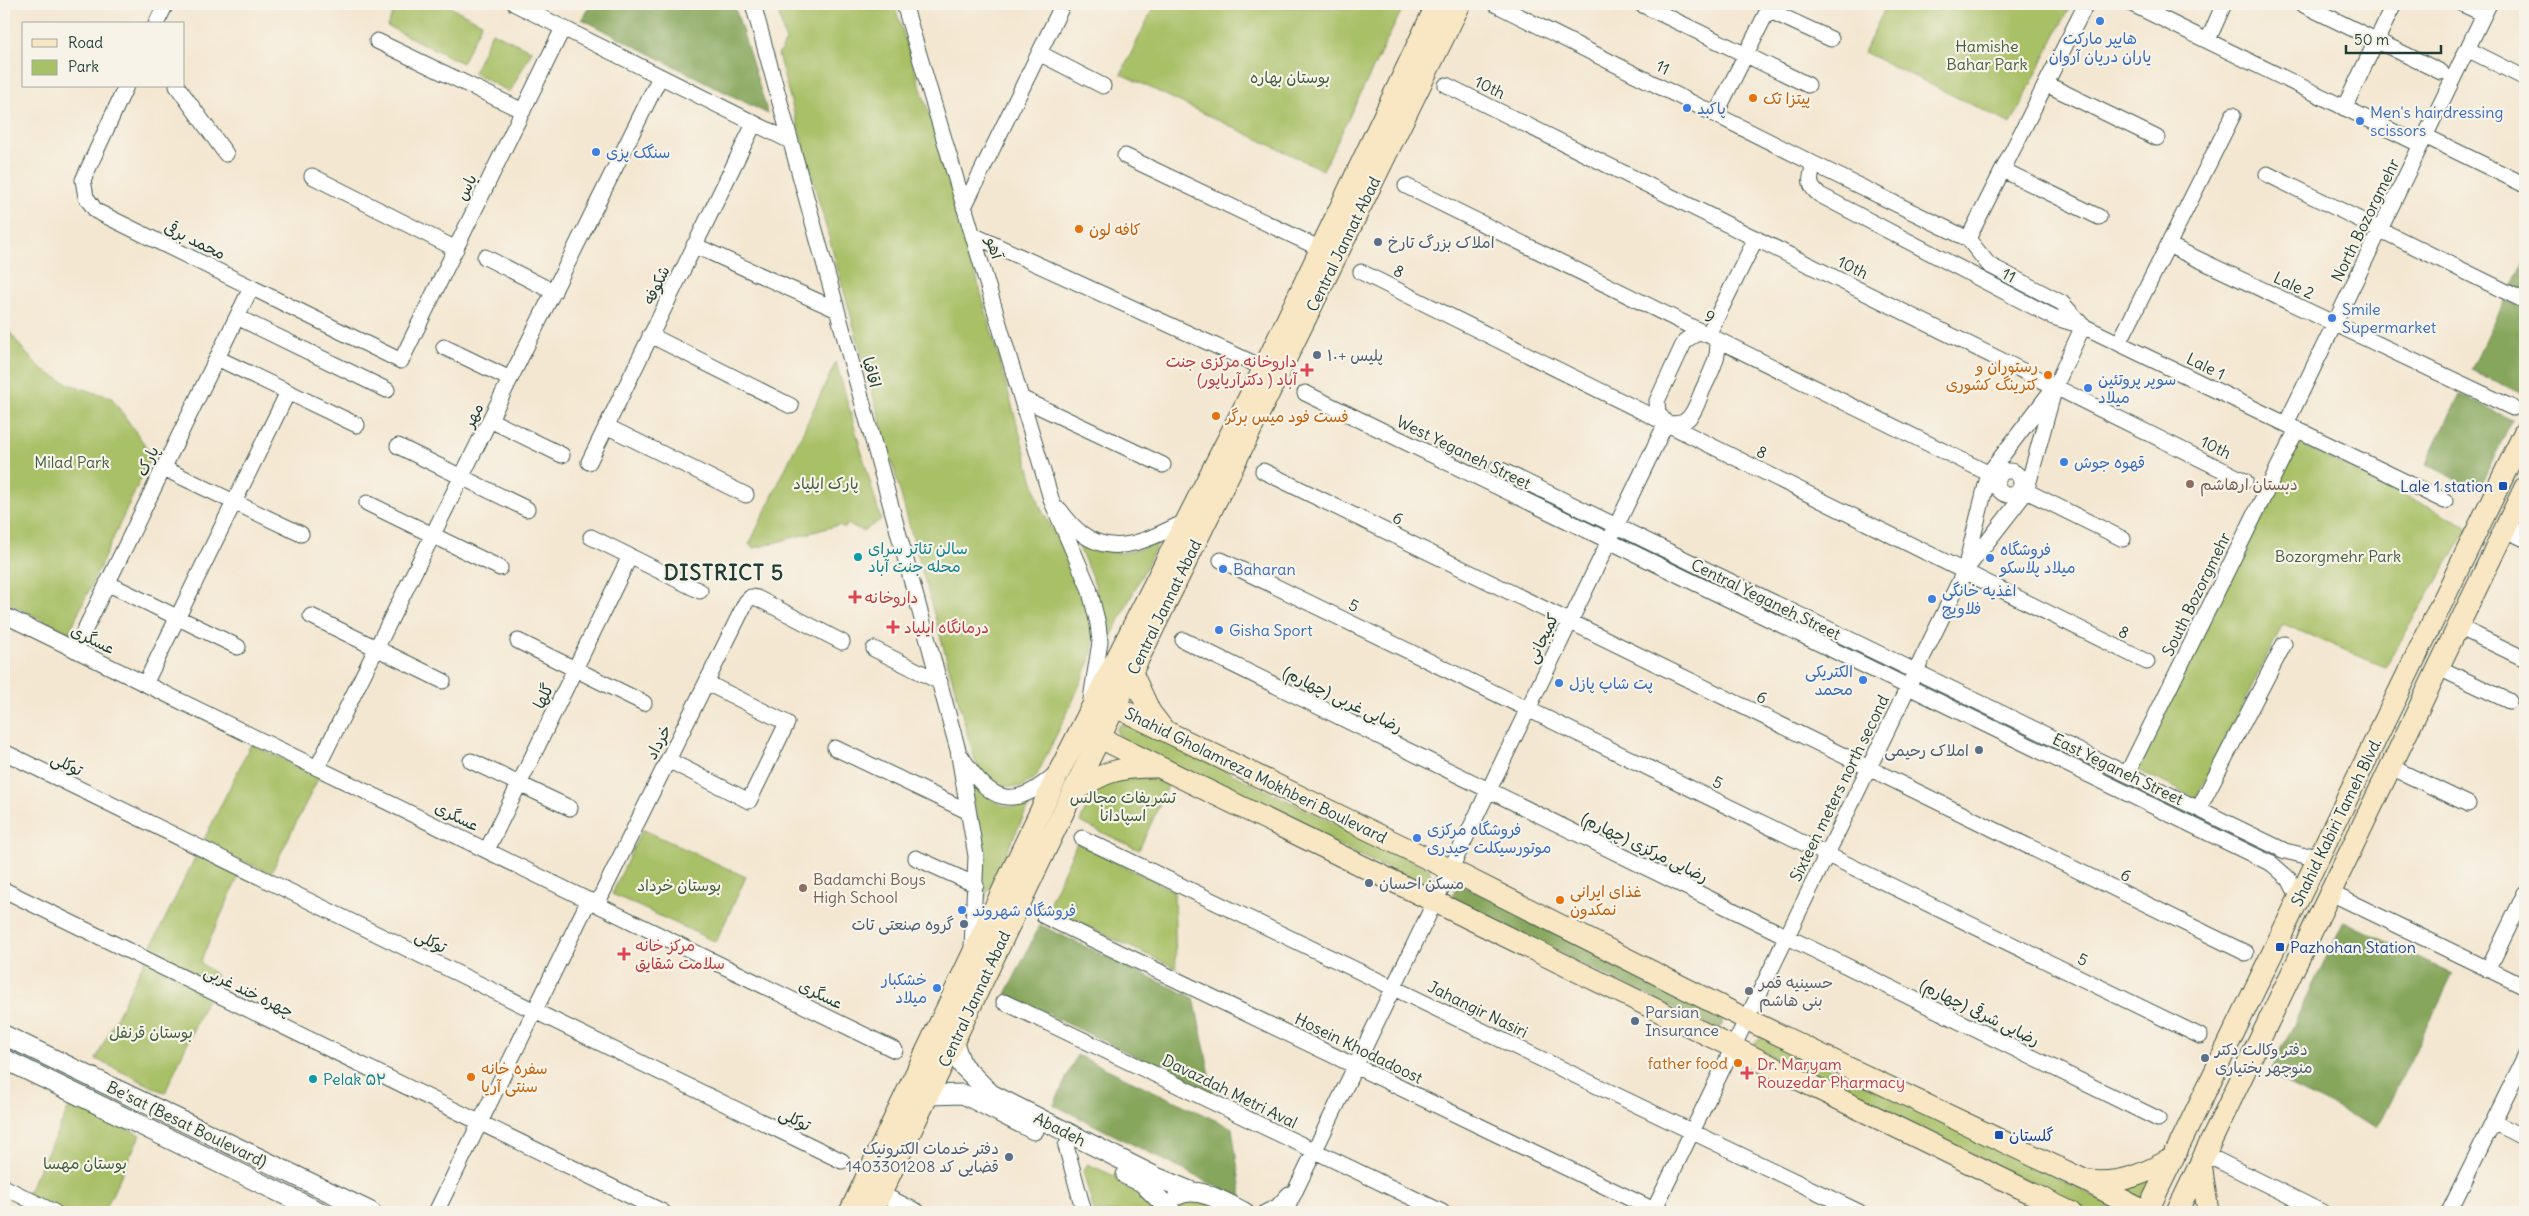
<svg xmlns="http://www.w3.org/2000/svg" width="2529" height="1216" font-family="Delius,'Playpen Sans Arabic',sans-serif">
	<style>
		.green { fill: #a8c066; stroke: #647e4d }
		.forest { fill: #86a65b; stroke: #527248 }
		.lines { fill: none; stroke-linecap: round; stroke-linejoin: round }
		.minor-casing { stroke: #3f564c; stroke-width: 17 }
		.tertiary-casing { stroke: #3f564c; stroke-width: 21 }
		.secondary-casing { stroke: #3f564c; stroke-width: 23 }
		.minor { stroke: #fff; stroke-width: 15 }
		.tertiary { stroke: #fff; stroke-width: 19 }
		.secondary { stroke: #f9e7c3; stroke-width: 21 }
		.shop-dot { fill: #3f7fe0; stroke: #f7f3e8; stroke-width: 2 }
		.food-dot { fill: #e8710a; stroke: #f7f3e8; stroke-width: 2 }
		.service-dot { fill: #5c6f8a; stroke: #f7f3e8; stroke-width: 2 }
		.health-dot { fill: #e0444e; stroke: #f7f3e8; stroke-width: 2 }
		.education-dot { fill: #8d6e63; stroke: #f7f3e8; stroke-width: 2 }
		.transit-dot { fill: #1a4fb4; stroke: #f7f3e8; stroke-width: 2 }
		.culture-dot { fill: #0f9aa8; stroke: #f7f3e8; stroke-width: 2 }
		.worship-dot { fill: #6b7280; stroke: #f7f3e8; stroke-width: 2 }
		.labels { text-anchor: middle; stroke-width: 4.5; stroke-linejoin: round; paint-order: stroke }
		.shop-label { font-size: 16px; fill: #366cbe; stroke: #f7f3e8; text-anchor: start }
		.park-label { font-size: 16px; fill: #415e40; stroke: #f7f3e8 }
		.street-label { font-size: 16px; fill: #1f3d34; stroke: #f7f3e8 }
		.food-label { font-size: 16px; fill: #c56008; stroke: #f7f3e8; text-anchor: start }
		.service-label { font-size: 16px; fill: #4e5e75; stroke: #f7f3e8; text-anchor: start }
		.health-label { font-size: 16px; fill: #be3a42; stroke: #f7f3e8; text-anchor: start }
		.education-label { font-size: 16px; fill: #785e54; stroke: #f7f3e8; text-anchor: start }
		.transit-label { font-size: 16px; fill: #164399; stroke: #f7f3e8; text-anchor: start }
		.culture-label { font-size: 16px; fill: #0d838f; stroke: #f7f3e8; text-anchor: start }
		.worship-label { font-size: 16px; fill: #5b616d; stroke: #f7f3e8; text-anchor: start }
		.district-label { font-size: 21px; font-weight: bold; letter-spacing: 1px; fill: #1f3d34; stroke: #f7f3e8 }
	</style>
	<rect width="100%" height="100%" fill="#f7f3e8"/>
	<filter id="ink" filterUnits="userSpaceOnUse"><feTurbulence type="fractalNoise" baseFrequency=".02" numOctaves="2"/><feDisplacementMap in="SourceGraphic" scale="10" xChannelSelector="R" yChannelSelector="G"/><feConvolveMatrix kernelMatrix="1 2 1 2 8 2 1 2 1" color-interpolation-filters="sRGB"/></filter>
	<filter id="wash" filterUnits="userSpaceOnUse"><feTurbulence type="fractalNoise" baseFrequency=".0096" numOctaves="4" result="noise"/><feDisplacementMap in="SourceGraphic" scale="20" xChannelSelector="R" yChannelSelector="G"/><feGaussianBlur stdDeviation="1.12" result="paint"/><feColorMatrix in="noise" values="0 0 0 0 0 0 0 0 0 0 0 0 0 0 0 0 0 1.4 0 .05"/><feComposite in="paint" operator="in"/></filter>
	<g filter="url(#wash)">
		<rect width="100%" height="100%" fill="#f4e7d1"/>
		<path class="green" d="M398,4H444L482,23L462,63L387,26Z
			M776,4H894L947,170L1040,507L1079,576L1087,604L1094,642L1090,661L1071,705L1036,777L1022,787L998,786L979,773L976,764L778,55L786,42Z
			M1155,4H1176L1402,10L1323,170L1121,74Z
			M1887,4H2071L2011,124L1864,52Z
			M492,32L532,51L510,92L473,73Z
			M4,323C37,373 54,382 111,397L152,455L69,633L4,601Z
			M836,362L881,520L863,531L848,524L845,528L839,525L755,548L749,545Z
			M2298,443L2469,527L2385,667L2283,624L2196,798L2136,769Z
			M1073,533C1112,554 1117,560 1159,541L1101,657L1095,584Z
			M1119,725H1131L1429,869L1432,879L1427,885L1423,886L1123,741L1116,731Z
			M251,744L319,777L271,873L245,862L200,962L217,976L165,1093L96,1059Z
			M964,773C984,792 1000,817 1030,803L978,912L982,857L976,812Z
			M1135,773L1169,784L1139,850L1080,822L1094,789Z
			M642,829L746,877L716,942L612,894Z
			M1077,843L1174,891L1176,968L1047,908Z
			M1762,1037L1977,1137L2125,1212H2089L1757,1049L1755,1043Z
			M72,1102L140,1135L104,1212H18Z
			M1088,1164L1145,1190L1165,1212H1094L1083,1171Z
			M2158,1169L2142,1201L2111,1185Z
			M1191,1197L1225,1212H1174L1176,1204Z"/>
		<path class="forest" d="M590,4H734L768,114L582,19Z
			M2525,260V293L2512,287Z
			M2505,300L2525,309V387L2522,394L2471,370Z
			M2460,394L2512,420L2478,490L2426,464Z
			M1464,886L1723,1014L1722,1026L1717,1029L1456,904L1452,897L1455,888Z
			M2344,921L2453,974L2377,1128L2269,1075Z
			M1040,925L1194,998L1214,1094L1006,994Z
			M1077,1055L1232,1128L1242,1199L1054,1105Z"/>
	</g>
	<g filter="url(#ink)">
		<g class="lines">
			<g class="minor-casing">
				<path id="minor" d="M515,4L790,141
					M753,4L958,750L976,856L972,948
					M904,4L1052,502L1089,588L1098,624L1100,642L1091,699
					M1495,4L1814,164L1968,239L1989,265L2062,303L2083,326
					M1641,4L1808,85
					M2132,4L2421,145
					M2302,4L2441,72
					M2462,4L2484,14
					M156,24L166,4
					M2208,40L2224,4
					M377,41L523,111
					M2467,49L2525,78
					M1039,53L1103,86
					M2046,84L2157,138
					M1446,85L2245,481
					M126,86L83,180L86,197L96,211L401,361L563,28
					M177,86L226,154
					M2344,108L2394,4
					M1716,114L1768,10L1831,39
					M2425,136L2525,185
					M1125,156L1321,249
					M1814,164C1810,178 1807,186 1820,195L2053,317L2083,326L2445,501
					M2003,170L2099,217
					M2267,174L2525,301
					M312,176L456,249
					M1406,186L1998,478
					M964,207L1063,4
					M973,235L1264,368
					M1968,239L2086,4
					M694,245L837,310
					M2168,245L2513,408
					M485,257L554,292
					M1361,272L2147,662
					M237,317L387,390
					M1696,334C1734,331 1712,370 1704,387C1699,397 1695,415 1685,421C1679,425 1673,424 1666,423L1658,413L1657,401L1683,345L1686,340Z
					M650,335L791,406
					M1708,335L1756,238
					M2119,343L2233,115
					M444,347L510,379
					M217,358L357,425
					M1305,393L2272,864L2289,879L2299,898
					M1021,398L1163,465
					M490,420L562,455
					M2286,424L2489,4
					M606,426L746,495
					M398,446L527,509
					M589,462L754,124
					M163,468L301,534
					M1497,468L2285,851L2306,856L2321,852
					M1997 483a12 12 0 1 1 24 0a12 12 0 1 1-24 0Z
					M1263,471L2246,953
					M2020,488L2123,539
					M367,503L500,568
					M1060,510C1066,518 1073,527 1081,533C1116,560 1152,537 1187,521
					M591,537L700,591
					M1221,560L2200,1036
					M1966,565L1989,473L2049,394
					M107,583L238,647
					M4,615L895,1050
					M311,616L443,681
					M2459,627L2525,659
					M1183,640L2158,1119
					M518,641L644,703
					M874,649L940,682
					M75,650L251,288
					M2439,668L2509,701
					M145,684L288,392
					M835,748L967,811
					M4,752L842,1161
					M961,756C990,802 1013,812 1055,774
					M668,760L749,801L787,723L707,683
					M471,761L570,808
					M2391,767L2468,804
					M317,768L660,77
					M2127,774L2297,429
					M2199,808L2284,644
					M1082,838L1859,1212
					M487,850L630,556
					M916,858L976,885
					M4,890L663,1212
					M2331,893L2525,987
					M597,904L746,602L751,597L757,598L842,642
					M1044,916L1658,1212
					M2488,970L2525,893
					M1004,1002L1442,1212
					M2493,1122L2525,1138
					M1066,1146L1084,1212
					M2205,1154L2322,1212
					M4,1187L54,1212
					M881,1194L918,1212
					M436,1212L589,900
					M1266,1212L1277,1207L1289,1194
					M1285,1212L1666,423
					M1653,1212L1964,572L2026,492L2055,387L2083,326
					M2449,1212L2525,1057"/>
			</g>
			<g class="tertiary-casing">
				<path id="tertiary" d="M2506,528L2525,537
					M4,1035L371,1212
					M953,1041L962,1065L991,1094L1156,1177L1190,1191
					M4,1059L320,1212
					M928,1095L963,1094L1034,1130
					M1126,1175L1142,1182L1172,1212
					M1178,1195C1198,1185 1226,1203 1244,1212"/>
			</g>
			<g class="secondary-casing">
				<path id="secondary" d="M1132,673L1150,712L1163,729
					M1074,791C1105,772 1117,767 1155,767
					M2201,1164L2208,1212
					M2089,1181C2121,1185 2146,1173 2173,1158
					M850,1212L1060,770L1264,368L1437,4
					M872,1212L1073,792L1460,4
					M2070,1212L1100,738L1089,713L1116,707L1449,869L1746,1019L2084,1180L2146,1212
					M2147,1212L2525,431
					M2177,1212L2525,487"/>
			</g>
			<use href="#minor" class="minor"/>
			<use href="#tertiary" class="tertiary"/>
			<use href="#secondary" class="secondary"/>
		</g>
	</g>
	<g class="shop-dot">
		<circle cx="2100" cy="21" r="5"/>
		<circle cx="1687" cy="108" r="5"/>
		<circle cx="2360" cy="121" r="5"/>
		<circle cx="596" cy="152" r="5"/>
		<circle cx="2332" cy="318" r="5"/>
		<circle cx="2088" cy="388" r="5"/>
		<circle cx="2064" cy="462" r="5"/>
		<circle cx="1990" cy="558" r="5"/>
		<circle cx="1223" cy="569" r="5"/>
		<circle cx="1932" cy="599" r="5"/>
		<circle cx="1219" cy="630" r="5"/>
		<circle cx="1863" cy="680" r="5"/>
		<circle cx="1559" cy="683" r="5"/>
		<circle cx="1417" cy="838" r="5"/>
		<circle cx="962" cy="910" r="5"/>
		<circle cx="937" cy="988" r="5"/>
	</g>
	<g class="food-dot">
		<circle cx="1753" cy="98" r="5"/>
		<circle cx="1079" cy="229" r="5"/>
		<circle cx="2048" cy="375" r="5"/>
		<circle cx="1216" cy="416" r="5"/>
		<circle cx="1560" cy="900" r="5"/>
		<circle cx="1738" cy="1063" r="5"/>
		<circle cx="471" cy="1077" r="5"/>
	</g>
	<g class="service-dot">
		<circle cx="1378" cy="242" r="5"/>
		<circle cx="1317" cy="355" r="5"/>
		<circle cx="1979" cy="750" r="5"/>
		<circle cx="1369" cy="883" r="5"/>
		<circle cx="964" cy="924" r="5"/>
		<circle cx="1635" cy="1021" r="5"/>
		<circle cx="2205" cy="1058" r="5"/>
		<circle cx="1009" cy="1157" r="5"/>
	</g>
	<g class="health-dot">
		<path d="M1304.5 362.5h5v5h5v5h-5v5h-5v-5h-5v-5h5z"/>
		<path d="M852.5 589.5h5v5h5v5h-5v5h-5v-5h-5v-5h5z"/>
		<path d="M890.5 619.5h5v5h5v5h-5v5h-5v-5h-5v-5h5z"/>
		<path d="M621.5 946.5h5v5h5v5h-5v5h-5v-5h-5v-5h5z"/>
		<path d="M1744.5 1065.5h5v5h5v5h-5v5h-5v-5h-5v-5h5z"/>
	</g>
	<g class="education-dot">
		<circle cx="2190" cy="484" r="5"/>
		<circle cx="803" cy="888" r="5"/>
	</g>
	<g class="transit-dot">
		<rect x="2498" y="481" width="10" height="10" rx="2.5"/>
		<rect x="2275" y="942" width="10" height="10" rx="2.5"/>
		<rect x="1994" y="1130" width="10" height="10" rx="2.5"/>
	</g>
	<g class="culture-dot">
		<circle cx="858" cy="557" r="5"/>
		<circle cx="313" cy="1079" r="5"/>
	</g>
	<circle class="worship-dot" cx="1749" cy="991" r="5"/>
	<g class="labels">
		<g class="shop-label">
			<text x="2100" y="44" text-anchor="middle">هایپر مارکت<tspan x="2100" dy="18">یاران دریان آروان</tspan></text>
			<text x="1697" y="114">پاکبد</text>
			<text x="2370" y="118">Men's hairdressing<tspan x="2370" dy="18">scissors</tspan></text>
			<text x="606" y="158">سنگک پزی</text>
			<text x="2342" y="315">Smile<tspan x="2342" dy="18">Supermarket</tspan></text>
			<text x="2098" y="385">سوپر پروتئین<tspan x="2098" dy="18">میلاد</tspan></text>
			<text x="2074" y="468">قهوه جوش</text>
			<text x="2000" y="555">فروشگاه<tspan x="2000" dy="18">میلاد پلاسکو</tspan></text>
			<text x="1233" y="575">Baharan</text>
			<text x="1942" y="596">اغذیه خانگی<tspan x="1942" dy="18">فلاویچ</tspan></text>
			<text x="1229" y="636">Gisha Sport</text>
			<text x="1853" y="677" text-anchor="end">الکتریکی<tspan x="1853" dy="18">محمد</tspan></text>
			<text x="1569" y="689">پت شاپ پازل</text>
			<text x="1427" y="835">فروشگاه مرکزی<tspan x="1427" dy="18">موتورسیکلت حيدری</tspan></text>
			<text x="972" y="916">فروشگاه شهروند</text>
			<text x="927" y="985" text-anchor="end">خشکبار<tspan x="927" dy="18">میلاد</tspan></text>
		</g>
		<g class="park-label">
			<text x="1987" y="52">Hamishe<tspan x="1987" dy="18">Bahar Park</tspan></text>
			<text x="1290" y="83">بوستان بهاره</text>
			<text x="72" y="468">Milad Park</text>
			<text x="826" y="489">پارک ایلیاد</text>
			<text x="2338" y="562">Bozorgmehr Park</text>
			<text x="1123" y="803">تشریفات مجالس<tspan x="1123" dy="18">اسپادانا</tspan></text>
			<text x="679" y="891">بوستان خرداد</text>
			<text x="151" y="1038">بوستان قرنفل</text>
			<text x="85" y="1169">بوستان مهسا</text>
		</g>
		<g class="street-label">
			<text transform="translate(1663 67) rotate(26)" y="6">11</text>
			<text transform="translate(1490 87) rotate(26)" y="6">10th</text>
			<text transform="translate(466 187) rotate(-64)" y="6">یاس</text>
			<text transform="translate(2365 220) rotate(-64)" y="6">North Bozorgmehr</text>
			<text transform="translate(195 240) rotate(26)" y="6">محمد برقی</text>
			<text transform="translate(1343 244) rotate(-64)" y="6">Central Jannat Abad</text>
			<text transform="translate(995 248) rotate(73)" y="6">آهو</text>
			<text transform="translate(1853 267) rotate(26)" y="6">10th</text>
			<text transform="translate(1399 271) rotate(26)" y="6">8</text>
			<text transform="translate(2009 275) rotate(28)" y="6">11</text>
			<text transform="translate(656 285) rotate(-64)" y="6">شکوفه</text>
			<text transform="translate(2294 285) rotate(25)" y="6">Lale 2</text>
			<text transform="translate(1710 316) rotate(26)" y="6">9</text>
			<text transform="translate(2206 366) rotate(26)" y="6">Lale 1</text>
			<text transform="translate(872 372) rotate(75)" y="6">اقاقیا</text>
			<text transform="translate(473 415) rotate(-64)" y="6">مهر</text>
			<text transform="translate(2216 447) rotate(26)" y="6">10th</text>
			<text transform="translate(1464 452) rotate(26)" y="6">West Yeganeh Street</text>
			<text transform="translate(1762 452) rotate(26)" y="6">8</text>
			<text transform="translate(147 461) rotate(-64)" y="6">پارک</text>
			<text transform="translate(1398 518) rotate(26)" y="6">6</text>
			<text transform="translate(2196 594) rotate(-64)" y="6">South Bozorgmehr</text>
			<text transform="translate(1766 599) rotate(26)" y="6">Central Yeganeh Street</text>
			<text transform="translate(1354 605) rotate(26)" y="6">5</text>
			<text transform="translate(1164 607) rotate(-64)" y="6">Central Jannat Abad</text>
			<text transform="translate(2124 632) rotate(26)" y="6">8</text>
			<text transform="translate(1542 638) rotate(-64)" y="6">کمیجانی</text>
			<text transform="translate(93 639) rotate(26)" y="6">عسگری</text>
			<text transform="translate(543 696) rotate(-64)" y="6">گلها</text>
			<text transform="translate(1762 697) rotate(26)" y="6">6</text>
			<text transform="translate(1343 699) rotate(26)" y="6">رضایی غربی (چهارم)</text>
			<text transform="translate(658 742) rotate(-63)" y="6">خرداد</text>
			<text transform="translate(67 764) rotate(26)" y="6">توکلی</text>
			<text transform="translate(2118 769) rotate(26)" y="6">East Yeganeh Street</text>
			<text transform="translate(1256 775) rotate(26)" y="6">Shahid Gholamreza Mokhberi Boulevard</text>
			<text transform="translate(1718 782) rotate(26)" y="6">5</text>
			<text transform="translate(1839 788) rotate(-64)" y="6">Sixteen meters north second</text>
			<text transform="translate(457 816) rotate(26)" y="6">عسگری</text>
			<text transform="translate(2336 822) rotate(-64)" y="6">Shahid Kabiri Tameh Blvd.</text>
			<text transform="translate(1645 847) rotate(26)" y="6">رضایی مرکزی (چهارم)</text>
			<text transform="translate(2126 875) rotate(26)" y="6">6</text>
			<text transform="translate(431 941) rotate(26)" y="6">توکلی</text>
			<text transform="translate(2083 959) rotate(26)" y="6">5</text>
			<text transform="translate(249 991) rotate(26)" y="6">چهره خند غربی</text>
			<text transform="translate(821 994) rotate(26)" y="6">عسگری</text>
			<text transform="translate(974 999) rotate(-65)" y="6">Central Jannat Abad</text>
			<text transform="translate(1478 1009) rotate(26)" y="6">Jahangir Nasiri</text>
			<text transform="translate(1980 1012) rotate(26)" y="6">رضایی شرقی (چهارم)</text>
			<text transform="translate(1359 1048) rotate(26)" y="6">Hosein Khodadoost</text>
			<text transform="translate(1230 1091) rotate(26)" y="6">Davazdah Metri Aval</text>
			<text transform="translate(795 1119) rotate(26)" y="6">توکلی</text>
			<text transform="translate(187 1124) rotate(26)" y="6">Be'sat (Besat Boulevard)</text>
			<text transform="translate(1060 1129) rotate(27)" y="6">Abadeh</text>
		</g>
		<g class="food-label">
			<text x="1763" y="104">پیتزا تک</text>
			<text x="1089" y="235">کافه لون</text>
			<text x="2038" y="372" text-anchor="end">رستوران و<tspan x="2038" dy="18">کترینگ کشوری</tspan></text>
			<text x="1226" y="422">فست فود میس برگر</text>
			<text x="1570" y="897">غذای ایرانی<tspan x="1570" dy="18">نمکدون</tspan></text>
			<text x="1728" y="1069" text-anchor="end">father food</text>
			<text x="481" y="1074">سفره خانه<tspan x="481" dy="18">سنتی آریا</tspan></text>
		</g>
		<g class="service-label">
			<text x="1388" y="248">املاک بزرگ تارخ</text>
			<text x="1327" y="361">پلیس +۱۰</text>
			<text x="1969" y="756" text-anchor="end">املاک رحیمی</text>
			<text x="1379" y="889">مسکن احسان</text>
			<text x="954" y="930" text-anchor="end">گروه صنعتی تات</text>
			<text x="1645" y="1018">Parsian<tspan x="1645" dy="18">Insurance</tspan></text>
			<text x="2215" y="1055">دفتر وکالت دکتر<tspan x="2215" dy="18">منوچهر بختیاری</tspan></text>
			<text x="999" y="1154" text-anchor="end">دفتر خدمات الکترونیک<tspan x="999" dy="18">قضایی کد 1403301208</tspan></text>
		</g>
		<g class="health-label">
			<text x="1297" y="367" text-anchor="end">داروخانه مرکزی جنت<tspan x="1297" dy="18">آباد ( دکترآریاپور)</tspan></text>
			<text x="865" y="603">داروخانه</text>
			<text x="904" y="633">درمانگاه ایلیاد</text>
			<text x="635" y="951">مرکز خانه<tspan x="635" dy="18">سلامت شقایق</tspan></text>
			<text x="1757" y="1070">Dr. Maryam<tspan x="1757" dy="18">Rouzedar Pharmacy</tspan></text>
		</g>
		<g class="education-label">
			<text x="2200" y="490">دبستان ارهاشم</text>
			<text x="813" y="885">Badamchi Boys<tspan x="813" dy="18">High School</tspan></text>
		</g>
		<g class="transit-label">
			<text x="2493" y="492" text-anchor="end">Lale 1 station</text>
			<text x="2290" y="953">Pazhohan Station</text>
			<text x="2009" y="1141">گلستان</text>
		</g>
		<g class="culture-label">
			<text x="868" y="554">سالن تئاتر سرای<tspan x="868" dy="18">محله جنت آباد</tspan></text>
			<text x="323" y="1085">Pelak ۵۲</text>
		</g>
		<g class="worship-label">
			<text x="1759" y="988">حسینیه قمر<tspan x="1759" dy="18">بنی هاشم</tspan></text>
		</g>
		<g class="district-label">
			<text x="724" y="580">DISTRICT 5</text>
		</g>
	</g>
	<rect width="2529" height="1216" fill="none" stroke="#f7f3e8" stroke-width="20"/>
	<rect x="22" y="22" width="162" height="65" fill="#f7f3e8" stroke="#a1aaa0"/>
	<rect x="32" y="39" width="25" height="8" fill="#f9e7c3" stroke="#a1aaa0"/>
	<text x="68" y="48" font-size="15" fill="#1f3d34">Road</text>
	<rect x="32" y="60" width="25" height="15" fill="#a8c066" stroke="#a1aaa0"/>
	<text x="68" y="72" font-size="15" fill="#1f3d34">Park</text>
	<path d="M2346 45v8h95v-8" fill="none" stroke="#1f3d34" stroke-width="2.5"/>
	<text x="2354" y="45" font-size="15" fill="#1f3d34" stroke="#f7f3e8" stroke-width="4" paint-order="stroke">50 m</text>
</svg>
